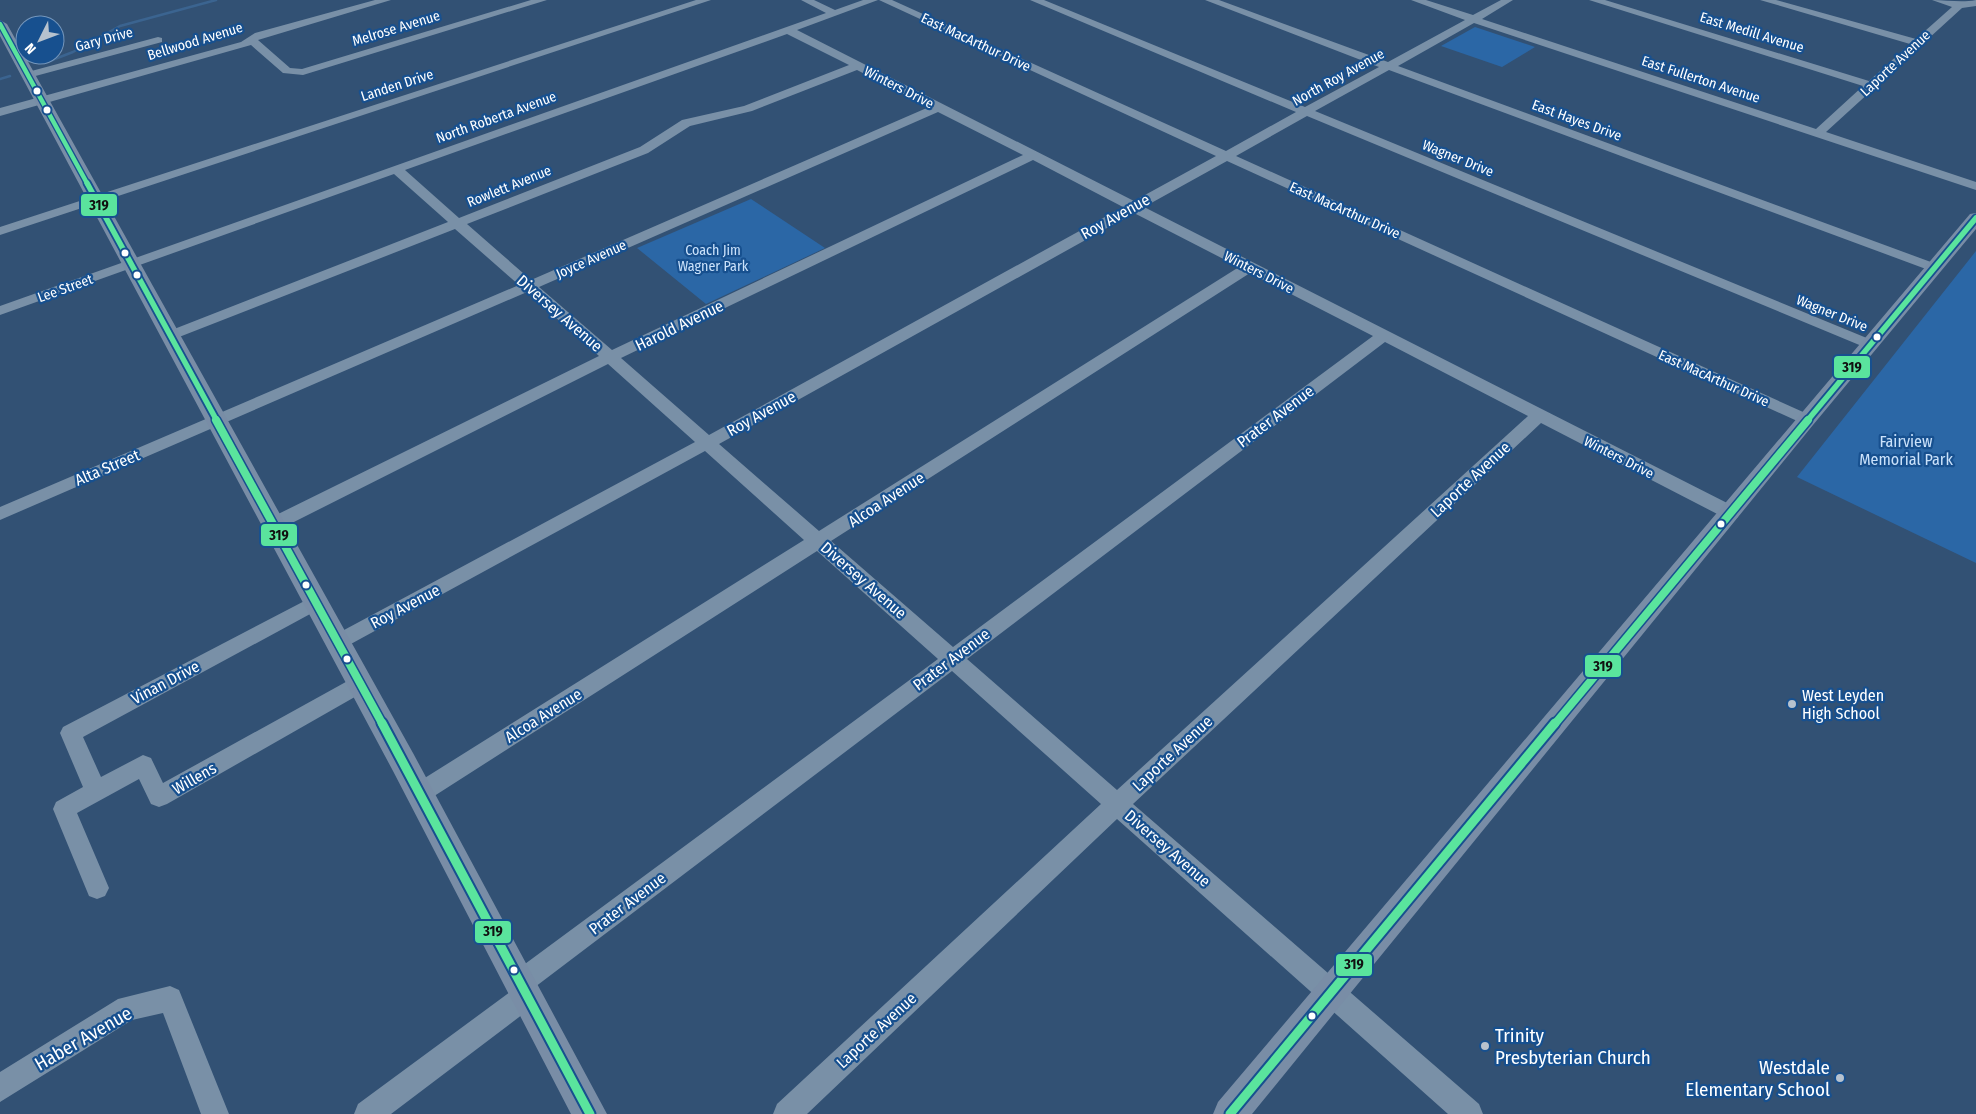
<svg xmlns="http://www.w3.org/2000/svg" width="1976" height="1114" font-family="'Fira Sans Condensed',sans-serif">
	<style>
		.green { fill: #2b67a6 }
		.lines { fill: none; stroke-linecap: round; stroke-linejoin: round }
		.stream { stroke: #3b6490; stroke-width: 2.5 }
		.minor { fill: #7990a7; fill-rule: evenodd }
		.major { fill: #798da6; fill-rule: evenodd }
		.bus-1-far3-casing { stroke: #17508f; stroke-width: 7 }
		.bus-1-far2-casing { stroke: #17508f; stroke-width: 9 }
		.bus-1-far1-casing { stroke: #17508f; stroke-width: 11 }
		.bus-1-casing { stroke: #17508f; stroke-width: 13 }
		.bus-1-far3 { stroke: #5ae49d; stroke-width: 4.5 }
		.bus-1-far2 { stroke: #5ae49d; stroke-width: 5.5 }
		.bus-1-far1 { stroke: #5ae49d; stroke-width: 8 }
		.bus-1 { stroke: #5ae49d; stroke-width: 9 }
		.bus-dot { fill: #fff; stroke: #17508f; stroke-width: 2 }
		.poi-dot { fill: #b7c2ce; stroke: #17508f; stroke-width: 2 }
		.labels { text-anchor: middle; stroke-width: 4.5; stroke-linejoin: round; paint-order: stroke }
		.far-street-label { font-size: 14px; fill: #fff; stroke: #17508f }
		.far-park-label { font-size: 14px; fill: #cbe2fb; stroke: #17508f }
		.street-label { font-size: 16px; fill: #fff; stroke: #17508f }
		.park-label { font-size: 16px; fill: #cbe2fb; stroke: #17508f }
		.poi-label { font-size: 16px; fill: #fff; stroke: #17508f; text-anchor: start }
		.near-poi-label { font-size: 19px; fill: #fff; stroke: #17508f; text-anchor: start }
		.near-street-label { font-size: 19px; fill: #fff; stroke: #17508f }
		.line-badge { stroke: #17508f; stroke-width: 2 }
		.pale-badge-label { font-size: 14px; text-anchor: middle; font-weight: bold; fill: #111 }
	</style>
	<rect width="100%" height="100%" fill="#325174"/>
	<path class="green" d="M1475,27L1535,47L1502,67L1441,46Z
		M751,199L825,248L706,304L637,248Z
		M1976,251V563L1797,477Z"/>
	<g class="lines">
		<path class="stream" d="M47,62L73,52L120,26L216,0
			M0,79L10,76"/>
		<path class="minor" d="M375,0H391L258,40L290,68L302,69L531,0H547L303,75L283,73L251,45L0,116V108L241,42L255,33Z
			M696,0H711L0,235V227Z
			M801,0H814L835,10L863,0H878L797,30L1134,201L1216,156L879,0H892L1226,151L1296,112L1030,0H1044L1305,107L1379,67L1205,0H1219L1388,62L1465,20L1411,0H1426L1473,15L1501,0H1513L1482,19L1816,129L1863,86L1589,0H1605L1869,81L1910,44L1760,0H1776L1916,39L1952,7L1932,0C1948,0 1961,3 1976,0V6L1962,8L1826,132L1976,182V190L1474,23L1398,66L1939,265L1941,268L1934,272L1389,70L1315,111L1874,341L1877,344L1869,349L1307,116L1236,156L1812,416L1814,420L1812,424L1806,425L1227,161L1144,207L1737,508L1740,513L1737,518L1731,519L1725,518L1541,423L1133,804L1479,1104L1483,1114H1448L1117,819L807,1114H773L777,1104L1101,804L952,671L535,987L539,996L535,1005L391,1114H354L358,1104L510,992L506,984L510,975L938,659L817,551L428,800L420,803L412,800L409,793L412,786L804,540L705,451L338,651L331,649L328,643L331,637L695,442L608,364L280,529L274,531L268,529L265,524L268,519L599,356L527,292L0,520V507L519,285L455,229L174,339H164L161,336L164,333L448,222L394,174L0,315V306L826,13ZM787,34L849,65L744,106L682,120L640,147L459,218L405,170ZM857,70L929,107L531,280L467,224L648,153L690,126L752,111ZM938,112L1023,155L612,350L539,287ZM1033,160L1123,207L709,435L621,358ZM1134,213L1239,267L819,531L719,444ZM1250,273L1373,336L953,647L831,541ZM1385,342L1528,416L1117,790L967,659Z
			M158,37L162,38V42L28,78L22,75L24,73Z
			M316,595L323,597L326,602L323,607L83,737L101,777L143,755L151,758L163,783L353,678L360,675L367,678L370,684L367,690L167,804L159,807L151,804L139,779L77,813L109,888L105,896L97,899L89,896L53,809L56,802L83,787L60,733L63,727Z
			M170,986L179,990L229,1114H201L163,1013L132,1020L0,1102V1072L118,999Z"/>
		<path class="major" d="M0,20L7,24L413,753L607,1114H571L393,771L0,36Z
			M1976,213V229L1813,425L1252,1114H1213L1218,1102L1970,214Z"/>
		<g class="bus-1-far3-casing">
			<path id="bus-1-far3" d="M0,24L88,185"/>
		</g>
		<g class="bus-1-far2-casing">
			<path id="bus-1-far2" d="M87,183L217,421
				M1807,421L1976,218"/>
		</g>
		<g class="bus-1-far1-casing">
			<path id="bus-1-far1" d="M216,420L383,725
				M1554,725L1808,420"/>
		</g>
		<g class="bus-1-casing">
			<path id="bus-1" d="M382,723L590,1114
				M1230,1114L1555,723"/>
		</g>
		<use href="#bus-1-far3" class="bus-1-far3"/>
		<use href="#bus-1-far2" class="bus-1-far2"/>
		<use href="#bus-1-far1" class="bus-1-far1"/>
		<use href="#bus-1" class="bus-1"/>
	</g>
	<g class="bus-dot">
		<circle cx="37" cy="91" r="4.5"/>
		<circle cx="47" cy="110" r="4.5"/>
		<circle cx="125" cy="253" r="4.5"/>
		<circle cx="137" cy="275" r="4.5"/>
		<circle cx="1877" cy="337" r="4.5"/>
		<circle cx="1721" cy="524" r="4.5"/>
		<circle cx="306" cy="585" r="4.5"/>
		<circle cx="347" cy="659" r="4.5"/>
		<circle cx="514" cy="970" r="4.5"/>
		<circle cx="1312" cy="1016" r="4.5"/>
	</g>
	<g class="poi-dot">
		<circle cx="1792" cy="704" r="5"/>
		<circle cx="1485" cy="1046" r="5"/>
		<circle cx="1840" cy="1078" r="5"/>
	</g>
	<g class="labels">
		<g class="far-street-label">
			<text transform="translate(396 28) rotate(-17)" y="5">Melrose Avenue</text>
			<text transform="translate(1752 32) rotate(17)" y="5">East Medill Avenue</text>
			<text transform="translate(104 39) rotate(-15)" y="5">Gary Drive</text>
			<text transform="translate(195 41) rotate(-17)" y="5">Bellwood Avenue</text>
			<text transform="translate(976 42) rotate(25)" y="5">East MacArthur Drive</text>
			<text transform="translate(1895 63) rotate(-43)" y="5">Laporte Avenue</text>
			<text transform="translate(1338 77) rotate(-29)" y="5">North Roy Avenue</text>
			<text transform="translate(1701 79) rotate(18)" y="5">East Fullerton Avenue</text>
			<text transform="translate(397 85) rotate(-18)" y="5">Landen Drive</text>
			<text transform="translate(899 87) rotate(27)" y="5">Winters Drive</text>
			<text transform="translate(496 117) rotate(-20)" y="5">North Roberta Avenue</text>
			<text transform="translate(1577 120) rotate(20)" y="5">East Hayes Drive</text>
			<text transform="translate(1458 158) rotate(22)" y="5">Wagner Drive</text>
			<text transform="translate(509 186) rotate(-22)" y="5">Rowlett Avenue</text>
			<text transform="translate(1345 210) rotate(24)" y="5">East MacArthur Drive</text>
			<text transform="translate(591 259) rotate(-24)" y="5">Joyce Avenue</text>
			<text transform="translate(1259 272) rotate(27)" y="5">Winters Drive</text>
			<text transform="translate(65 288) rotate(-20)" y="5">Lee Street</text>
			<text transform="translate(1832 313) rotate(22)" y="5">Wagner Drive</text>
			<text transform="translate(1714 378) rotate(24)" y="5">East MacArthur Drive</text>
			<text transform="translate(1619 457) rotate(27)" y="5">Winters Drive</text>
		</g>
		<g class="far-park-label">
			<text x="713" y="255">Coach Jim<tspan x="713" dy="16">Wagner Park</tspan></text>
		</g>
		<g class="street-label">
			<text transform="translate(1115 216) rotate(-29)" y="6">Roy Avenue</text>
			<text transform="translate(560 313) rotate(41)" y="6">Diversey Avenue</text>
			<text transform="translate(679 325) rotate(-26)" y="6">Harold Avenue</text>
			<text transform="translate(761 413) rotate(-29)" y="6">Roy Avenue</text>
			<text transform="translate(1275 416) rotate(-37)" y="6">Prater Avenue</text>
			<text transform="translate(107 467) rotate(-23)" y="6">Alta Street</text>
			<text transform="translate(1470 479) rotate(-43)" y="6">Laporte Avenue</text>
			<text transform="translate(886 499) rotate(-33)" y="6">Alcoa Avenue</text>
			<text transform="translate(864 580) rotate(41)" y="6">Diversey Avenue</text>
			<text transform="translate(405 606) rotate(-28)" y="6">Roy Avenue</text>
			<text transform="translate(951 659) rotate(-37)" y="6">Prater Avenue</text>
			<text transform="translate(165 682) rotate(-28)" y="6">Vinan Drive</text>
			<text transform="translate(543 715) rotate(-32)" y="6">Alcoa Avenue</text>
			<text transform="translate(1172 753) rotate(-43)" y="6">Laporte Avenue</text>
			<text transform="translate(194 778) rotate(-30)" y="6">Willens</text>
			<text transform="translate(1168 848) rotate(41)" y="6">Diversey Avenue</text>
			<text transform="translate(627 903) rotate(-37)" y="6">Prater Avenue</text>
			<text transform="translate(876 1030) rotate(-43)" y="6">Laporte Avenue</text>
		</g>
		<g class="park-label">
			<text x="1906" y="447">Fairview<tspan x="1906" dy="18">Memorial Park</tspan></text>
		</g>
		<g class="poi-label">
			<text x="1802" y="701">West Leyden<tspan x="1802" dy="18">High School</tspan></text>
		</g>
		<g class="near-poi-label">
			<text x="1495" y="1042">Trinity<tspan x="1495" dy="22">Presbyterian Church</tspan></text>
			<text x="1830" y="1074" text-anchor="end">Westdale<tspan x="1830" dy="22">Elementary School</tspan></text>
		</g>
		<g class="near-street-label">
			<text transform="translate(83 1038) rotate(-30)" y="7">Haber Avenue</text>
		</g>
	</g>
	<g class="line-badge">
		<rect x="80" y="193" width="38" height="24" rx="5" fill="#5ae49d"/>
		<rect x="1833" y="355" width="38" height="24" rx="5" fill="#5ae49d"/>
		<rect x="260" y="523" width="38" height="24" rx="5" fill="#5ae49d"/>
		<rect x="1584" y="654" width="38" height="24" rx="5" fill="#5ae49d"/>
		<rect x="474" y="920" width="38" height="24" rx="5" fill="#5ae49d"/>
		<rect x="1335" y="953" width="38" height="24" rx="5" fill="#5ae49d"/>
	</g>
	<g class="pale-badge-label">
		<text x="99" y="210">319</text>
		<text x="1852" y="372">319</text>
		<text x="279" y="540">319</text>
		<text x="1603" y="671">319</text>
		<text x="493" y="936">319</text>
		<text x="1354" y="969">319</text>
	</g>
	<g transform="translate(40 40) rotate(228)"><circle r="24" fill="#17508f" stroke="#7496bc"/>
	<path d="M0-4L9 19L0 12L-9 19Z" fill="#b7c2ce"/>
	<text y="-8" font-size="14" font-weight="bold" text-anchor="middle" fill="#ffffff">N</text>
	</g>
</svg>
